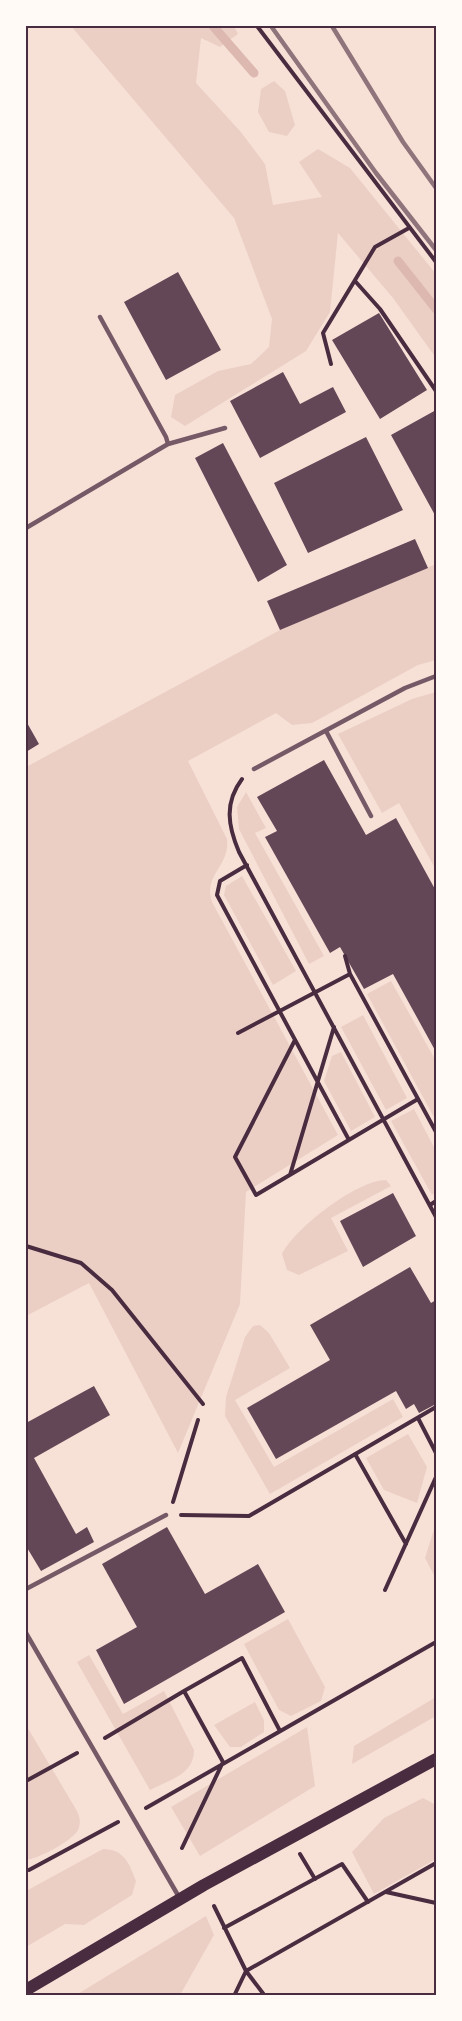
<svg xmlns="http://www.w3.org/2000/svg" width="462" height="2021" font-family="'Roboto Condensed',sans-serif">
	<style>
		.green { fill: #ebcfc5 }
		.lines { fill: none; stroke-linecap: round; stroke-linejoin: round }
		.stream { stroke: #dcb8b0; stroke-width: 9 }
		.building { fill: #644757 }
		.path { stroke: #4a2c40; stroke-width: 4 }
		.service { stroke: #755966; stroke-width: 4.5 }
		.secondary { stroke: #4a2c40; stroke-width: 12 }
		.rail { stroke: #8f747c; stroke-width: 4.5 }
		.neatline { fill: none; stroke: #4a2c40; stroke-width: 2 }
	</style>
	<rect width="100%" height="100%" fill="#f7e1d7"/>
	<path class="green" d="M71,26H234L238,34L220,47L201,38L196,83L240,131L265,164L273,205L322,197L299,162L318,149L350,168L436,274V358L393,298L338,233L330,312L306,351L185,426L171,417L175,395L218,371L251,364L269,347L272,319L234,218Z
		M274,81L285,91L295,125L287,136L269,132L258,112L261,89Z
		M436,564V660L418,665L312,723L292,725L276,713L188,761L227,839C230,867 203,874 212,902L338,1135L246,1192L240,1304L178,1453L89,1283L26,1316V767L280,630Z
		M436,692V870L399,803L382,813L338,734L412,699Z
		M246,792L266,828L255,833L324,956L309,964L239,829L237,807Z
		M242,876L296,971L273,985L224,895L226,886Z
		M391,981L436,1061V1121L367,994Z
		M363,1015L407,1098L386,1110L341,1027Z
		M341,1052L375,1117L351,1131L324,1081L332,1056Z
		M414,1109L436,1151V1192L432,1195L391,1121Z
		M386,1180L391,1186L331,1218L348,1251L299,1275L287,1270L282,1254C295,1228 357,1180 386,1180Z
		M260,1325L269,1333L290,1368L235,1400L274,1467L393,1399L403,1417L270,1494L225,1416L226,1397L245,1337L253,1326Z
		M408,1434L427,1467L417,1503L384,1490L366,1458Z
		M436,1523V1579L425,1558Z
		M288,1619L325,1687L321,1701L291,1716L279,1710L244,1644Z
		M89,1655L123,1714L164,1691L194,1750C194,1775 169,1780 150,1790L77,1662Z
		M436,1697V1716L352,1764L354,1746Z
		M255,1702L264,1720V1732L241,1747H230L214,1725Z
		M26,1725L77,1811C80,1817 81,1823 78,1830C72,1841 38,1859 26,1860Z
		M307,1727L315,1786L200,1856L171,1807Z
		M423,1798L436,1805V1859L374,1894L352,1852L384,1818Z
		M103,1849C124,1849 129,1863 136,1881L132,1895L84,1925L65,1924L26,1947V1891Z
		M206,1916L214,1935L180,1995H76Z"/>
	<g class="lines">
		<path class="stream" d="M213,26L254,73
			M398,261L436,309"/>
	</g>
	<path class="building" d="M178,272L221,350L166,380L124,302Z
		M379,313L427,390L380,419L332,340Z
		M283,372L300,404L333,387L346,412L260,458L230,401Z
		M436,410V517L391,435Z
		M366,437L403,510L308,553L274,483Z
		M223,443L287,565L258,582L195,458Z
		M415,539L428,568L280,630L267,601Z
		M26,721L39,744L26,752Z
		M324,760L366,835L396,818L436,891V1052L393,974L364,989L340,947L330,953L265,837L277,831L257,797Z
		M393,1193L416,1236L363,1267L340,1221Z
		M410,1267L431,1303L436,1300V1404L419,1413L414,1404L406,1409L396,1391L276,1459L247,1408L330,1360L310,1325Z
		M94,1386L110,1415L34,1458L76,1534L87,1527L94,1542L41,1571L26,1546V1423Z
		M167,1527L205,1594L258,1564L285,1612L124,1704L96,1650L137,1627L102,1564Z"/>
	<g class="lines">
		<path class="path" d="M257,26L436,262
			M355,281L380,309L436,391
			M331,364L323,333L375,247L409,228
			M242,779C224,803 228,826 239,852L436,1217
			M247,865L220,881L217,895L349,1140
			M345,956L350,974L436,1132
			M238,1033L350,974
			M295,1040L235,1157L256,1195L418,1099
			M290,1175L334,1027
			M430,1205L436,1201
			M26,1246L81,1263L112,1290L203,1404
			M418,1418L436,1453
			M355,1454L406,1544
			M173,1502L198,1420
			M181,1515L249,1516L436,1407
			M385,1590L436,1477
			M105,1738L184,1691
			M26,1781L77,1753
			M146,1808L436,1642
			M182,1848L223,1762L184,1691L242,1658L280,1731
			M300,1854L315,1879
			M29,1870L118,1822
			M386,1892L436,1903
			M214,1906L246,1971L265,1996
			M224,1928L342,1864L368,1902
			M234,1996L246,1971L436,1863"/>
		<path class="service" d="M100,317L166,437L168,444
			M26,528L168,444L225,428
			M326,731L371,816
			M254,769L405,688L436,676
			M26,1589L166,1515
			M26,1633L179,1897"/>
		<path class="secondary" d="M26,1990L204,1885L436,1759"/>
		<path class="rail" d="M271,26L376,173L436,250
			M332,26L403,142L436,188"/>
	</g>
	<rect width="462" height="2021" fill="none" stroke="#fffaf5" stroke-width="54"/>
	<rect x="27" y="27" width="408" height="1967" class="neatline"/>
</svg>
